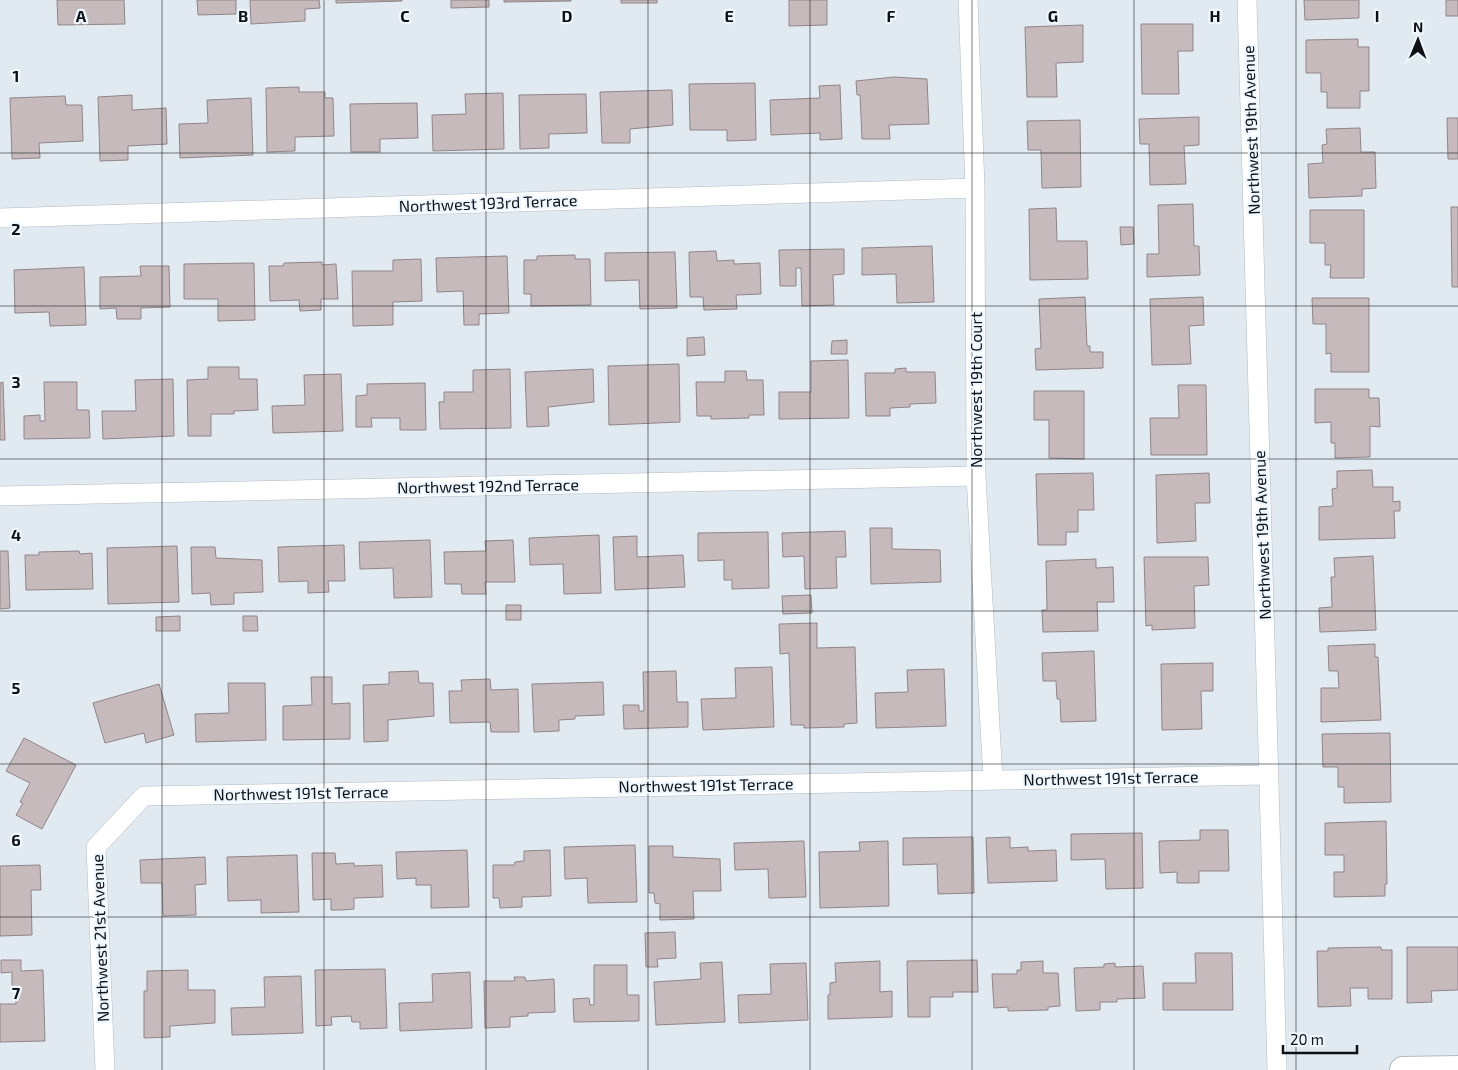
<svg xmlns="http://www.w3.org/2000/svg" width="1458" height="1070" font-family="'Exo 2',sans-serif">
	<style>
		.building { fill: #c6babd; stroke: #908588 }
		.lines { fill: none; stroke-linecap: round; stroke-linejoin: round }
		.street-casing { stroke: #b2bbc2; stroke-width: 20 }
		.secondary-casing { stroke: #b2bbc2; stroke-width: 28 }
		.street { stroke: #fff; stroke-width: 19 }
		.secondary { stroke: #fff; stroke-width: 26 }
		.grid { fill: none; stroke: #0f1214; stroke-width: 1; stroke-opacity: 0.55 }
		.labels { text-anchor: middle; stroke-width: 4.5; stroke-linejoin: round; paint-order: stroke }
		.street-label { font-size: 16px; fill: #0f1214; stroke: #eef7ff }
		.grid-label { font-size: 16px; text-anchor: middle; font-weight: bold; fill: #0f1214; stroke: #eef7ff; stroke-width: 4.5; stroke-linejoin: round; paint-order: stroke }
	</style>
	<rect width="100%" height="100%" fill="#e1eaf1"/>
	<path class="building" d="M57,0H124L125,24L58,25Z
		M197,0H236V14L198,15Z
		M250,0H319L320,8L305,9V21L251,24Z
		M336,0H402V1L336,3Z
		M451,0H489V7L451,8Z
		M504,0H571V1L504,2Z
		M621,0H657V3H621Z
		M789,0H827V25L789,26Z
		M1304,0H1359V18L1305,20Z
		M1446,0H1458V16H1446Z
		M1141,24H1193V51H1178L1179,94H1142Z
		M1083,25V62L1056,63L1057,97H1027L1025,27Z
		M1358,39V47H1369V91H1360V108H1327V92H1321V73H1306V40Z
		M894,77L927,79L929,124L889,125L890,139H862L860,95H857L856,81Z
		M755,83L756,140L727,141V130H690L689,84Z
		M840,85L842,139L820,140V133L771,135L770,100L820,98L819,86Z
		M299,87V92H325V98H333L334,136L295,137V151L267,152L266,88Z
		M672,90L673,125L630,129V143H602L600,92Z
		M503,93L504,149L433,151L432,115L466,114L465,94Z
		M586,94L587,133L549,134V148L520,149L519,95Z
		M132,95V110L166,108L167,144L128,146V160L100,161L98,97Z
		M65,96L66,105H82L83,141L39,143L40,158L12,159L10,98Z
		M251,98L253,155L180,158L179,124L208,123L207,100Z
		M417,103L418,138L380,139V152H351L350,104Z
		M1199,117V145L1184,146L1186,184L1150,185L1149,144H1140L1139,119Z
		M1447,118H1458V159H1448Z
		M1080,120L1081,187L1042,188L1041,150H1028L1027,121Z
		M1360,128L1361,152H1375L1376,188L1362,189V196L1309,198L1308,164L1323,163L1322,145L1327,144L1326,129Z
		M1193,204L1194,246H1199L1200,275L1147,277V254H1159L1158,205Z
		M1451,207H1458V287H1452Z
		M1056,208L1057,241H1087L1088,279L1030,280L1029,209Z
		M1310,210H1364V278H1330L1331,265H1325V243H1310Z
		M1120,227H1133L1134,244L1121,245Z
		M932,246L934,302L897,303L896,274L862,275V248Z
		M844,249V274L833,275L834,305L802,306L801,268H796V286H780L779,250Z
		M716,251L717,261L734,260V264L760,263L761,294L736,295L737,309L704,310L703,297H690L689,252Z
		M675,252L677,308L640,309L639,280L605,281V253Z
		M575,255V259H590L591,305L531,306V294H524V260H537V256Z
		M507,256L509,313L479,314V325H464L463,291L437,292L436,258Z
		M421,259L422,301L393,302V325L353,326L352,271H393V260Z
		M322,262V265L336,264L338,299H321V310L300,311L299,300L270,301L269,266H283L284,263Z
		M254,263L255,320L218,321V299H184V264Z
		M140,266H169L170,307L141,308V319H117L116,308L100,309V277L141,276Z
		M84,267L86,325L50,326L49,312L15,313L14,270Z
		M1085,297L1087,346H1090V352H1103V368L1036,370L1035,349L1041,348L1039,299Z
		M1203,297L1204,325L1189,326L1191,364L1152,365L1150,299Z
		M1312,298H1369V372H1331V353L1326,354V324H1313Z
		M704,337L705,355L687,356V338Z
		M847,340V354H831L832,341Z
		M848,360L849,418L779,419V392H811V361Z
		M679,364L680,422L609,425L608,366Z
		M208,367H239V379H257L258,410L234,411V414H211V436H188L187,380L208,379Z
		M906,368V372H935L936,403L910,404V407L890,408V416H866L865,373H895V369Z
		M510,369L511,428L440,429L439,402H444V392H473V370Z
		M593,369L594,402L548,407L549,426L527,427L525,372Z
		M725,371H746L747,380H763L764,415H749V418L711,419V416H697L696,382H725Z
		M341,374L343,431L273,433L272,406L305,405L304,375Z
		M173,379L174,436L103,439L102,411H136L135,380Z
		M3,382L5,440H0V383Z
		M44,382H77V410H89L90,438L24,439V416L40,415V421H45Z
		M425,383L426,430H400V418H371L372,427H356V396L367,395V384Z
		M1178,385H1206L1207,455H1151L1150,418H1179Z
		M1315,389H1369V398H1379L1380,427L1370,426V457L1335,458V443H1331V422L1315,423Z
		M1034,391H1084V459L1049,458V420H1034Z
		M1372,470L1373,487H1393V502L1400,501V511H1394L1395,538L1319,540V507L1333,506L1332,489L1337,488V471Z
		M1093,473L1094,510H1078V532H1066V545H1038L1036,474Z
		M1209,473L1210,503H1195L1196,541L1157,543L1156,475Z
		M870,528H892V549L940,550L941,582L871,584Z
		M845,531L846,557H836L837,588L805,589L804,556L783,557L782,533Z
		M768,532L769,588L732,589V580H724V560L698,561V533Z
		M599,535L601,593L564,594L563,564L530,565L529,538Z
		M637,536V557L683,555L685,587L615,590L613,537Z
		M430,540L432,597L394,598L393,568L360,569L359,542Z
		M513,540L515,582H485L486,594H462L461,584H445L444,552L486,551L485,541Z
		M344,545L345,581H328L329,592L308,593V581L279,582L278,547Z
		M177,546L179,602L108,604L107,548Z
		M191,547H215L216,558L262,560L263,592L234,593V604L211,605L210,593L192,594Z
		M0,551H8L10,608L0,609Z
		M79,551L80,554L92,553L93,589L26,590L25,555H39V552Z
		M1373,556L1376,630L1320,632L1319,608L1332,607L1331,577H1335L1334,558Z
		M1144,557H1208L1209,585L1194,586L1195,628L1152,630V625L1146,626Z
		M1096,559V568L1113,567L1114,602H1097L1098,631L1043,632L1042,610H1047L1046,561Z
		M811,595L812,613L783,614L782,596Z
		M506,605H521V620H506Z
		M180,616V631H156V617Z
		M243,616H257L258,631H243Z
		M817,623V648L855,647L857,723L844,724V727L804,728V725H791L789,653L780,654L779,624Z
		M1375,644V657H1378L1381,720L1321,722V688H1339L1338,671H1329L1328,646Z
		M1094,651L1096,721L1061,722L1060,699H1057L1056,681H1043L1042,653Z
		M1213,663V691H1201L1202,729L1162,730L1161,664Z
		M772,667L774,727L703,730L701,699L736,698L735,668Z
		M944,669L946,726L876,728L875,693L908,692L907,670Z
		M418,671L419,683H433L434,716L388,720V741L364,742L363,685L389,684V672Z
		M676,671L677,702H688V727L624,729L623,705H639V711H644L643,672Z
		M311,677H332V704L350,703V739L283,740V706L312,705Z
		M490,679L491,690L518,689L519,732H491L490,722L450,723L449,691H462L461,680Z
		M603,682L604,715L575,716V719L559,720V731L534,732L532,684Z
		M228,683H265L266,740L196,742L195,714L229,713Z
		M159,684L174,735L146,743L144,733L105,743L93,703Z
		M1390,733L1391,802L1344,803V787H1338V767H1323L1322,734Z
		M24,738L76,765L42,829L16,815L23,803L20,802L30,783L6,771Z
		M1386,821L1387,884H1385V896L1334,897V872H1344V855H1325V823Z
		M1200,830H1228L1229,871H1199V883H1177V872L1160,873L1159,841L1200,840Z
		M1142,833L1143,888L1106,889L1105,859L1071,860V834Z
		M973,837L974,893L938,894L937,864L903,865V838Z
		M1010,837V848L1028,847V851L1056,850L1057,881L988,883L986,838Z
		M804,841L806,897L769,898L768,869L735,870L734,843Z
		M888,841L889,906L820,908L819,852L860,851L859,842Z
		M635,845L637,902L588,903L587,878L565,879L564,847Z
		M649,846H673V857L720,859L721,891H693L694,919L660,920V904L655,903L654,893H649Z
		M467,850L469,907L431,908V885H416V878L397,879L396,852Z
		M550,850L551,896L522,897V907L500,908L499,898H493V865H514L515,862L524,861V851Z
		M312,853H335L336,864L354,863V866L382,865L383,897L354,898V909L342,910H331V899L313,900Z
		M297,855L299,912L261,913V900L228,901L227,857Z
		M205,857L206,884L195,885L196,915L163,916L162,883H141L140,860Z
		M40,865L41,890H31L32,935L0,936V866Z
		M675,932L676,958L657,959L658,967H646L645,933Z
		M1381,947V950H1392V999H1368V988H1350L1351,1006L1318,1007L1317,951H1328V948Z
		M1407,947H1458V990L1431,991L1432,1002L1407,1003Z
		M1195,953H1232L1233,1010H1163V983H1196Z
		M1,960H21V971L43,970L45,1041L0,1042V1004H16V987H12V972L1,973Z
		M977,960L978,992H953V997H930V1017H908L907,961Z
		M880,961V992L892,991V1017L828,1019V995H830V983L836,982L835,963Z
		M1043,961V973H1058L1060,1006L1048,1007V1010L1008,1011V1007L994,1008L992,974H1017V970H1021V962Z
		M722,962L725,1022L656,1025L654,982L701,979L700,963Z
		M806,963L808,1020L739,1023L738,995L771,994L770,964Z
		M1115,963V967L1143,966L1145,998L1117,999V1002H1100V1010L1076,1011L1074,968L1104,967V964Z
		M594,965H627V995H639V1021L574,1022L573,999L589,998L590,1005H594Z
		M385,969L387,1028L360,1029V1022H352L351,1016L331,1017L332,1025L316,1026L315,970Z
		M188,970V990H215V1023L170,1026V1037L144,1038V991H147V971Z
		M470,972L472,1028L400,1031L399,1003L433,1002L432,974Z
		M301,976L303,1033L232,1035L231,1008L265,1007L264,977Z
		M514,977H525L526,981L554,979L555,1012L528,1013V1016L510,1017V1027L485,1028L484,981H515Z"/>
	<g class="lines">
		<g class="street-casing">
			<path id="street" d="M968,0L975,188L976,476L993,780
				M1247,0L1277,1070
				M0,218L975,188
				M0,496L976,476
				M105,1070L96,847L144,796L1268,775"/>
		</g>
		<g class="secondary-casing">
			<path id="secondary" d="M1403,1070L1458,1069"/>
		</g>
		<use href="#street" class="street"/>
		<use href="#secondary" class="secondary"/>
	</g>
	<path class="grid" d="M162,0V1070M324,0V1070M486,0V1070M648,0V1070M810,0V1070M972,0V1070M1134,0V1070M1296,0V1070M0,153H1458M0,306H1458M0,459H1458M0,611H1458M0,764H1458M0,917H1458"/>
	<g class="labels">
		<g class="street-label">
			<text transform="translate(1251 130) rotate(-92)" y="6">Northwest 19th Avenue</text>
			<text transform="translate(488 203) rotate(-2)" y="6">Northwest 193rd Terrace</text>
			<text transform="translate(976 390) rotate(-90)" y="6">Northwest 19th Court</text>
			<text transform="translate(488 486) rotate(-1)" y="6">Northwest 192nd Terrace</text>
			<text transform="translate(1262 535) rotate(-92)" y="6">Northwest 19th Avenue</text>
			<text transform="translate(1111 778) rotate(-1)" y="6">Northwest 191st Terrace</text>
			<text transform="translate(706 785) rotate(-1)" y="6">Northwest 191st Terrace</text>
			<text transform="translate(301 793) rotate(-1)" y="6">Northwest 191st Terrace</text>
			<text transform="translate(100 938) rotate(-92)" y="6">Northwest 21st Avenue</text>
		</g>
	</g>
	<g class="grid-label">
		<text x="81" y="22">A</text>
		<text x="243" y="22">B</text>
		<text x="405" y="22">C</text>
		<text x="567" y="22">D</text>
		<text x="729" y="22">E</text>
		<text x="891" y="22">F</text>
		<text x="1053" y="22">G</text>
		<text x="1215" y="22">H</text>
		<text x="1377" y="22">I</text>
		<text x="16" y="82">1</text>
		<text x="16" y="235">2</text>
		<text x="16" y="388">3</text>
		<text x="16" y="541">4</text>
		<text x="16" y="694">5</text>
		<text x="16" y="846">6</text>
		<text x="16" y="999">7</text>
	</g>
	<g transform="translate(1418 40) rotate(1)" stroke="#eef7ff" stroke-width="4" paint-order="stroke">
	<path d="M0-4L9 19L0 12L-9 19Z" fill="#0f1214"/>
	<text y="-8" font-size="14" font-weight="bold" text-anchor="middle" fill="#0f1214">N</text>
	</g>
	<path d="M1283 1045v8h74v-8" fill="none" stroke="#0f1214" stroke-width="2.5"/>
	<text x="1290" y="1045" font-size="15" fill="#0f1214" stroke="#eef7ff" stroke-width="4" paint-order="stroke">20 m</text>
</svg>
